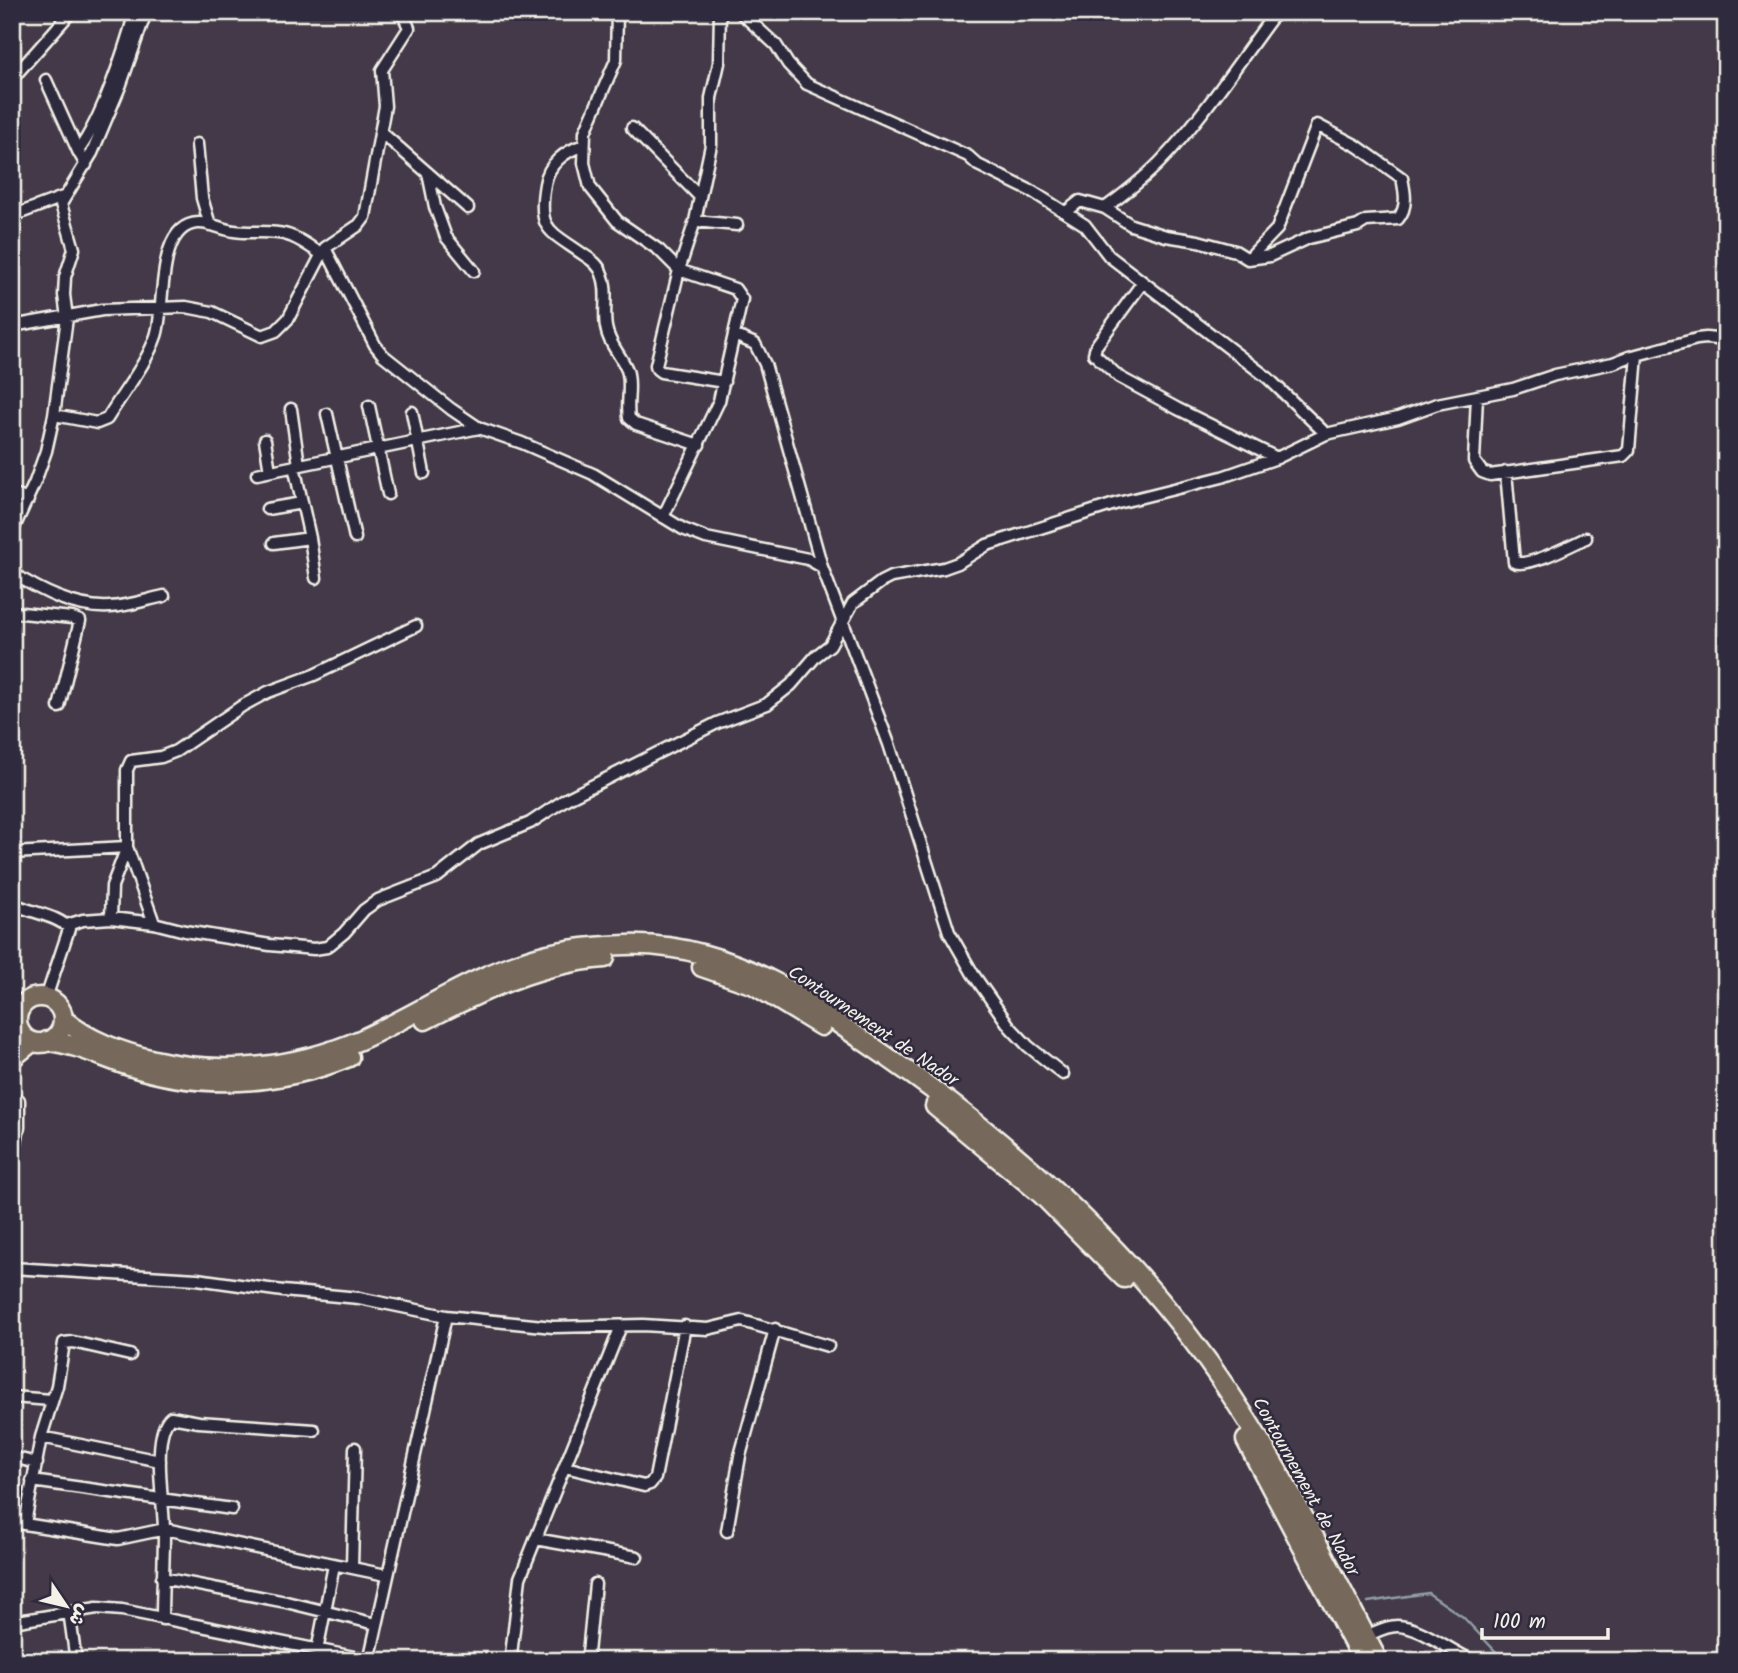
<svg xmlns="http://www.w3.org/2000/svg" width="1738" height="1673" font-family="Kalam,'Playpen Sans Arabic',sans-serif">
	<style>
		.lines { fill: none; stroke-linecap: round; stroke-linejoin: round }
		.stream { stroke: #919ea5; stroke-width: 2.5 }
		.street-casing { stroke: #f4f1e8; stroke-width: 15 }
		.highway-casing { stroke: #f4f1e8; stroke-width: 23 }
		.street { stroke: #2f2a3d; stroke-width: 10 }
		.highway { stroke: #76695c; stroke-width: 18 }
		.labels { text-anchor: middle; stroke-width: 5; stroke-linejoin: round; paint-order: stroke }
		.street-label { font-size: 19px; fill: #f4f1e8; stroke: #2f2a3d }
	</style>
	<rect width="100%" height="100%" fill="#433948"/>
	<filter id="ink" filterUnits="userSpaceOnUse"><feTurbulence type="fractalNoise" baseFrequency=".0143" numOctaves="2"/><feDisplacementMap in="SourceGraphic" scale="14" xChannelSelector="R" yChannelSelector="G"/><feConvolveMatrix kernelMatrix="1 2 1 2 8 2 1 2 1" color-interpolation-filters="sRGB"/></filter>
	<g filter="url(#ink)">
		<g class="lines">
			<path class="stream" d="M1368,1602L1428,1593L1463,1617L1499,1655L1511,1661"/>
			<g class="street-casing">
				<path id="street" d="M617,12L616,60L585,132L584,163L590,187L617,221L659,250L679,270L735,289L742,299L719,401L663,517
					M720,12L719,63L711,98V145L695,221L679,270L656,365L657,369L661,372L724,382
					M740,12L776,45L788,64L807,84L968,156L978,165L1033,192L1085,225L1109,256L1268,378L1326,434
					M12,79L71,12
					M46,80L78,151
					M632,128L700,197
					M382,133L468,208
					M197,144L202,198L210,225
					M584,145C565,151 548,164 545,184C537,231 549,230 584,255C592,260 599,265 602,274C609,290 603,310 606,327C608,343 621,355 627,370C632,385 626,402 629,418L636,424L699,445
					M86,165L78,151C102,119 124,51 135,12
					M428,173L435,207L446,237L474,271
					M12,202L17,214
					M1105,208C1124,194 1142,180 1159,163C1202,119 1239,61 1276,12
					M1066,212L1080,201L1105,208L1131,225L1166,236L1198,241L1235,251L1248,259L1270,256L1309,238L1358,226L1366,221L1398,219C1408,207 1405,192 1402,178L1357,146L1317,125L1277,229L1248,259
					M12,216L63,197
					M695,221L737,225
					M325,248L375,345L383,355L451,409L479,428L522,443L593,474L683,529L706,538L808,559L822,567L889,744L949,932L973,974L1010,1027L1028,1046L1063,1074
					M1143,282L1096,346L1094,354L1119,377L1178,409L1277,458
					M12,326L102,310L186,307L212,312L262,336L276,331L288,319L325,248L359,225L365,217L385,106L382,70L409,28L402,12
					M734,335L755,344L765,364L822,567
					M1477,396L1474,461L1482,472L1490,475L1623,456L1629,450L1637,355
					M369,406L388,494
					M291,409L299,465
					M412,412L424,473
					M327,414L355,538
					M54,415L97,423L107,419C122,394 147,363 156,336C166,308 155,225 198,223C210,222 223,230 234,231C253,234 276,229 293,237C303,241 312,248 321,254
					M265,440L270,471
					M294,466L310,538L316,578
					M1506,472L1514,562C1528,568 1571,545 1586,538
					M257,474L479,428
					M12,494L28,500
					M267,509L302,503
					M12,532L35,482L46,451L54,415L67,318L64,295L65,277L74,249L61,204L92,153L121,84L146,12
					M274,543L310,538
					M12,573C41,591 75,609 110,607C128,606 146,600 164,596
					M12,612L72,618L80,621L59,707
					M12,853L127,847L154,923
					M12,903C27,912 61,916 69,929L46,998
					M111,918L112,886L127,847V770L131,761L161,757L176,751L242,706L268,692L314,675L416,626
					M67,925L83,920L111,918L154,923L185,931L270,945L314,949L327,947L344,933L364,910L378,900L437,877L479,844L530,823L566,799L717,723L767,704L791,685L816,656L830,645L853,603L881,582L891,577L944,568L958,563L987,545L1118,503L1222,477L1277,458L1326,434L1398,418L1437,404L1513,389L1555,375L1613,363L1629,357L1697,339L1706,338L1726,340
					M12,1163L19,1127V1100
					M12,1268L197,1279L283,1291L359,1298L446,1316L553,1327L643,1325L708,1329L742,1321L828,1346
					M12,1397L51,1400
					M41,1437L160,1461
					M12,1457L37,1463
					M565,1467L644,1486L650,1484L655,1478L685,1326
					M32,1481L232,1509
					M12,1522L118,1539L165,1529L386,1575
					M25,1523L41,1437L57,1386L64,1343L73,1342L130,1355
					M727,1531L740,1456L775,1329
					M535,1539L637,1557
					M352,1567L355,1448
					M162,1578L286,1602L376,1624
					M69,1611L76,1661
					M162,1619C162,1590 164,1561 164,1533C165,1508 150,1434 171,1417L199,1422L314,1430
					M12,1622L97,1608L122,1610L369,1660
					M1366,1636C1376,1632 1386,1626 1397,1626C1421,1626 1451,1652 1474,1661
					M317,1651L334,1565
					M369,1661L446,1316
					M513,1661L511,1655L520,1578L621,1326
					M583,1661L588,1653L595,1584"/>
			</g>
			<g class="highway-casing">
				<path id="highway" d="M702,967L754,985L821,1026
					M17 1020a23 23 0 1 1 46 0a23 23 0 1 1-46 0Z
					M63,1019C89,1041 121,1052 154,1060C223,1076 295,1068 360,1040C416,1015 468,979 527,960C559,949 593,946 626,945C678,943 734,960 780,985C809,1001 836,1022 864,1041C1005,1136 1137,1252 1231,1395C1287,1480 1332,1571 1378,1661
					M425,1020C484,990 539,963 605,958
					M47,1041C77,1044 101,1057 129,1066C201,1090 280,1085 349,1057
					M12,1058L32,1042
					M935,1106L1041,1194L1124,1278
					M1246,1440L1363,1661"/>
			</g>
			<use href="#street" class="street"/>
			<use href="#highway" class="highway"/>
		</g>
	</g>
	<g class="labels">
		<g class="street-label">
			<text transform="translate(874 1025) rotate(34)" y="7">Contournement de Nador</text>
			<text transform="translate(1307 1486) rotate(61)" y="7">Contournement de Nador</text>
		</g>
	</g>
	<rect width="1738" height="1673" fill="none" stroke="#2f2a3d" stroke-width="42"/>
	<rect x="21" y="21" width="1696" height="1631" fill="none" stroke="#f4f1e8" stroke-width="2.5" filter="url(#ink)"/>
	<g transform="translate(66 1606) rotate(125)" stroke="#2f2a3d" stroke-width="5" paint-order="stroke">
	<path d="M0-5L12 26L0 18L-12 26Z" fill="#f4f1e8"/>
	<text y="-10" font-size="19" font-weight="bold" text-anchor="middle" fill="#f4f1e8">ش</text>
	</g>
	<path d="M1482 1628v10h126v-10" fill="none" stroke="#f4f1e8" stroke-width="3.5"/>
	<text x="1493" y="1628" font-size="21" fill="#f4f1e8" stroke="#2f2a3d" stroke-width="5" paint-order="stroke">100 m</text>
</svg>
